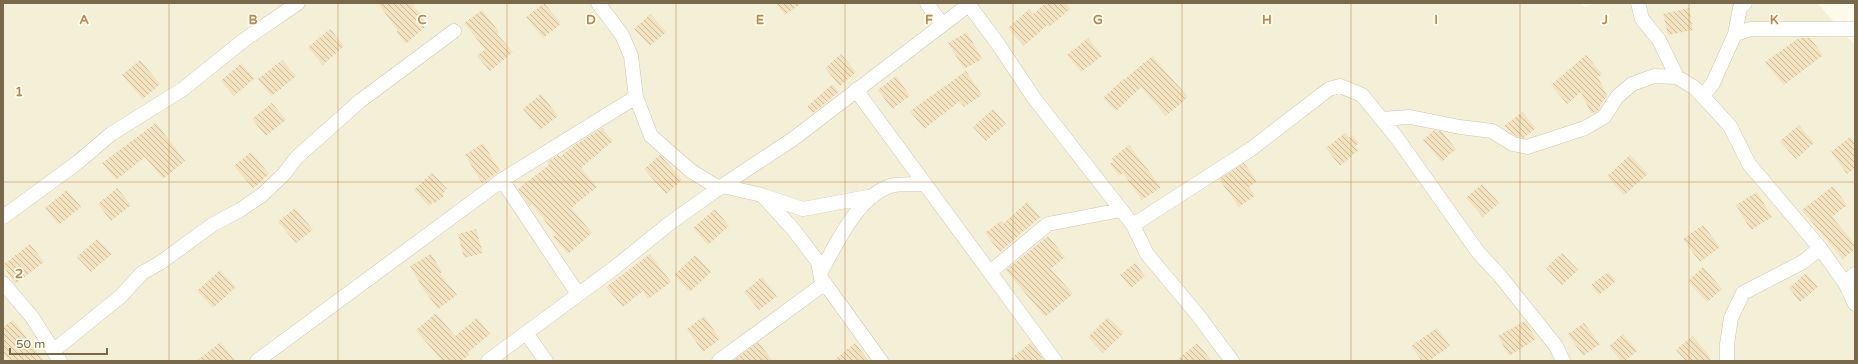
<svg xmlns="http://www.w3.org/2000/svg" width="1858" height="364" font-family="'Varela Round',sans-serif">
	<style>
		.residential { fill: #f4efd7 }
		.building { fill: url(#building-back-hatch) }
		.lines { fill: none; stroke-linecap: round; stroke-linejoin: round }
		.minor-casing { stroke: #cfc6ae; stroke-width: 15 }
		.minor { stroke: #fff; stroke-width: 14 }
		.grid { fill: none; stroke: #ba874e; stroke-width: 1; stroke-opacity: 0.55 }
		.grid-label { font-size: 13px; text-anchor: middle; font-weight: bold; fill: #ba874e; stroke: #fffdf0; stroke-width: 3.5; stroke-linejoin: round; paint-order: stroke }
	</style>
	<defs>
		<pattern id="building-back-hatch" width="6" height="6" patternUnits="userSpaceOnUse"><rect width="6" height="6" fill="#f2e2c0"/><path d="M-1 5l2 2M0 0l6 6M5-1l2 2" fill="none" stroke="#c9bb9e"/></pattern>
	</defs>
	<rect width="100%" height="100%" fill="#fdfae9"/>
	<path class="residential" d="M3,3H1580L1585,7L1596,3H1817L1855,45V361H3Z"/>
	<path class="building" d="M378,3H411L425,20L422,22L425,27L406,44L396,32L398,31Z
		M544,3L561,24L543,38L526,17Z
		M776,3H802L785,15Z
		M1046,3H1065L1070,9L1049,27L1047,25L1024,46L1008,28L1029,9L1033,14Z
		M1689,8L1693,30L1668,35L1663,14Z
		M482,10L499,32L497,34L513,52L490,71L477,56L485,49L464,23Z
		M650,14L666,32L650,46L634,29Z
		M330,29L344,46L323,65L308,47Z
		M967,32L982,59L964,69L948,43Z
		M1088,38L1102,56L1081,72L1067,55Z
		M1799,38H1810L1823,55L1784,85L1765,62Z
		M841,54L856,72L840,86L825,68Z
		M1586,55L1602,74L1598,77L1607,96L1601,104L1598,111L1591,114L1581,92L1567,104L1551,85Z
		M1152,56L1188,97L1166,116L1141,87L1116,111L1103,98L1123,79L1124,80Z
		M140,60L160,84L143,99L122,75Z
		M282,60L296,76L272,96L258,79Z
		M241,63L254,79L234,96L221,81Z
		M966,71L982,95L964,107L960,101L924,129L910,111Z
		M896,76L910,96L892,109L878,90Z
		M832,84L839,92L813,113L807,107Z
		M541,94L558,116L540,130L523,109Z
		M272,103L286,120L266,136L252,119Z
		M993,109L1006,124L986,141L973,127Z
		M1522,112L1536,128L1524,138L1516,136L1504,126Z
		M156,123L185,161L163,179L145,157L116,180L102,163Z
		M1799,125L1814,143L1796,159L1780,141Z
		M602,128L613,141L581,168L597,187L571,208L592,233L568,254L553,237L556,235L532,204L530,206L518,189L549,165L547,162L558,155L560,157L572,147Z
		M1434,130L1442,132L1456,149L1442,162L1423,140Z
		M1345,133L1349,138L1352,135L1359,143L1355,146L1359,150L1340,166L1326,148Z
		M1850,137L1855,143V168L1847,174L1831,152Z
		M483,143L500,171L482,183L465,155Z
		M1129,145L1161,187L1142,200L1123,173L1119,176L1110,164L1114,161L1112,158Z
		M251,152L269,174L253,188L234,166Z
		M660,155L682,180L666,194L644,169Z
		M1630,155L1648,174L1624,195L1607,176Z
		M1244,163L1257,181L1249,187L1255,196L1239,207L1219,179Z
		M432,173L447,189L442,194L444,196L434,204L433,202L429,206L414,190Z
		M1482,184L1499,203L1483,217L1466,198Z
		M1833,186L1847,205L1832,217L1855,244V249L1843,259L1802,210Z
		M117,188L131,205L111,221L98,204Z
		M67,190L81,207L59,225L45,208Z
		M1757,192L1772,217L1751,230L1736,205Z
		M1027,202L1040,217L1000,252L985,233L1001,221L1003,224Z
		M295,208L313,230L296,243L278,222Z
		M715,209L729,226L708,245L693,228Z
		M1703,225L1720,247L1700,262L1683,239Z
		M476,229L483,253L464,258L458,234Z
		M1048,236L1065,257L1051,269L1073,294L1045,317L1006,270Z
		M97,239L112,254L91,272L77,257Z
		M30,244L44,262L15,284L3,265Z
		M1562,253L1578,270L1562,285L1546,268Z
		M431,254L442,272L440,273L457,295L438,309L424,290L410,266Z
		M650,254L671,282L648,299L643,291L623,307L606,287Z
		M695,255L711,272L690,292L674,275Z
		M1135,263L1145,276L1131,288L1120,275Z
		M1703,267L1722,289L1707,302L1688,281Z
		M220,270L236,287L213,308L197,291Z
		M1608,272L1616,281L1599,295L1591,285Z
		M1806,273L1818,287L1800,302L1789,288Z
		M762,277L777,296L759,310L744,292Z
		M436,313L455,336L477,318L490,334L467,353L469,355L461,361H442L416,330Z
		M704,316L720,339L703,352L687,329Z
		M1108,317L1124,333L1103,353L1088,337Z
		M13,320L34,348L44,361H9L3,353V327Z
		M1525,321L1536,339L1509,356L1498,336Z
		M1584,323L1600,344L1583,356L1568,334Z
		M1437,328L1450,346L1429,361H1422L1411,346Z
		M1623,334L1637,351L1625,361H1621L1609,346Z
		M1692,336L1708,354L1711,361H1686L1676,350Z
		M221,342L235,361H196Z
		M758,342L773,361H733Z
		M1031,342L1044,361H1008Z
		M855,343L869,361H833Z
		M1197,343L1212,361H1176Z"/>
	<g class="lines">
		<g class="minor-casing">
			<path id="minor" d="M598,3L622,35L631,56L636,97L651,136L691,171L719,188
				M927,3L942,25
				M1638,3L1642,19L1659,40L1677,77
				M969,5L998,44L1034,98L1133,225L1147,254L1197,314L1232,361
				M1735,34L1740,8L1745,3
				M856,90L1055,361
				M1703,96L1713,83L1735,34L1751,29H1855
				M1381,119L1410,117L1460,127L1492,131L1513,144L1527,147L1585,128L1604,117L1617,97L1632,84L1654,76L1677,77L1695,88L1730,126L1749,164L1820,248L1803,262L1743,293L1731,318L1727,344V361
				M502,180L578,294
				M722,186L762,195L793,229L818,262L821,278L881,361
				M764,196L803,209L873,196
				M3,217L77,163L111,134L183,89L244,40L298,3
				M1133,225L1251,149L1329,89L1340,86L1362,95L1397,138L1478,252L1500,276L1556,346L1563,361
				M1820,248L1845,283L1855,274
				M990,272L1048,224L1121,210
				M820,273C837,244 856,198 890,186C900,183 914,185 924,184
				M3,283L32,317L60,361
				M1845,283L1855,304
				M526,333L546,361
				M53,351L121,296L142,273L160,263L212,225L240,210L262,195L284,174L297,157L360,101L454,31
				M257,361L502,180L636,97
				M488,361L613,269L670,223L722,186L793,139L971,3
				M719,361L825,283"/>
		</g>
		<use href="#minor" class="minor"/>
	</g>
	<path class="grid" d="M169,3V361M338,3V361M507,3V361M676,3V361M845,3V361M1013,3V361M1182,3V361M1351,3V361M1520,3V361M1689,3V361M3,182H1855"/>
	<g class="grid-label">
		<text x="84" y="24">A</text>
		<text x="253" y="24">B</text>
		<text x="422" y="24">C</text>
		<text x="591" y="24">D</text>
		<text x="760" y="24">E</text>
		<text x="929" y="24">F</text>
		<text x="1098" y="24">G</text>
		<text x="1267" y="24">H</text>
		<text x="1436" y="24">I</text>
		<text x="1605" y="24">J</text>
		<text x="1774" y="24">K</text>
		<text x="19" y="96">1</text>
		<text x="19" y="278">2</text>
	</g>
	<rect width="1858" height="364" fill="none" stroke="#78684c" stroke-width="8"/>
	<path d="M10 348v6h97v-6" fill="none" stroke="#78684c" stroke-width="2"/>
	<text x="16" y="348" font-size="12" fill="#78684c" stroke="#fffdf0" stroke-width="3" paint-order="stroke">50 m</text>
</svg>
